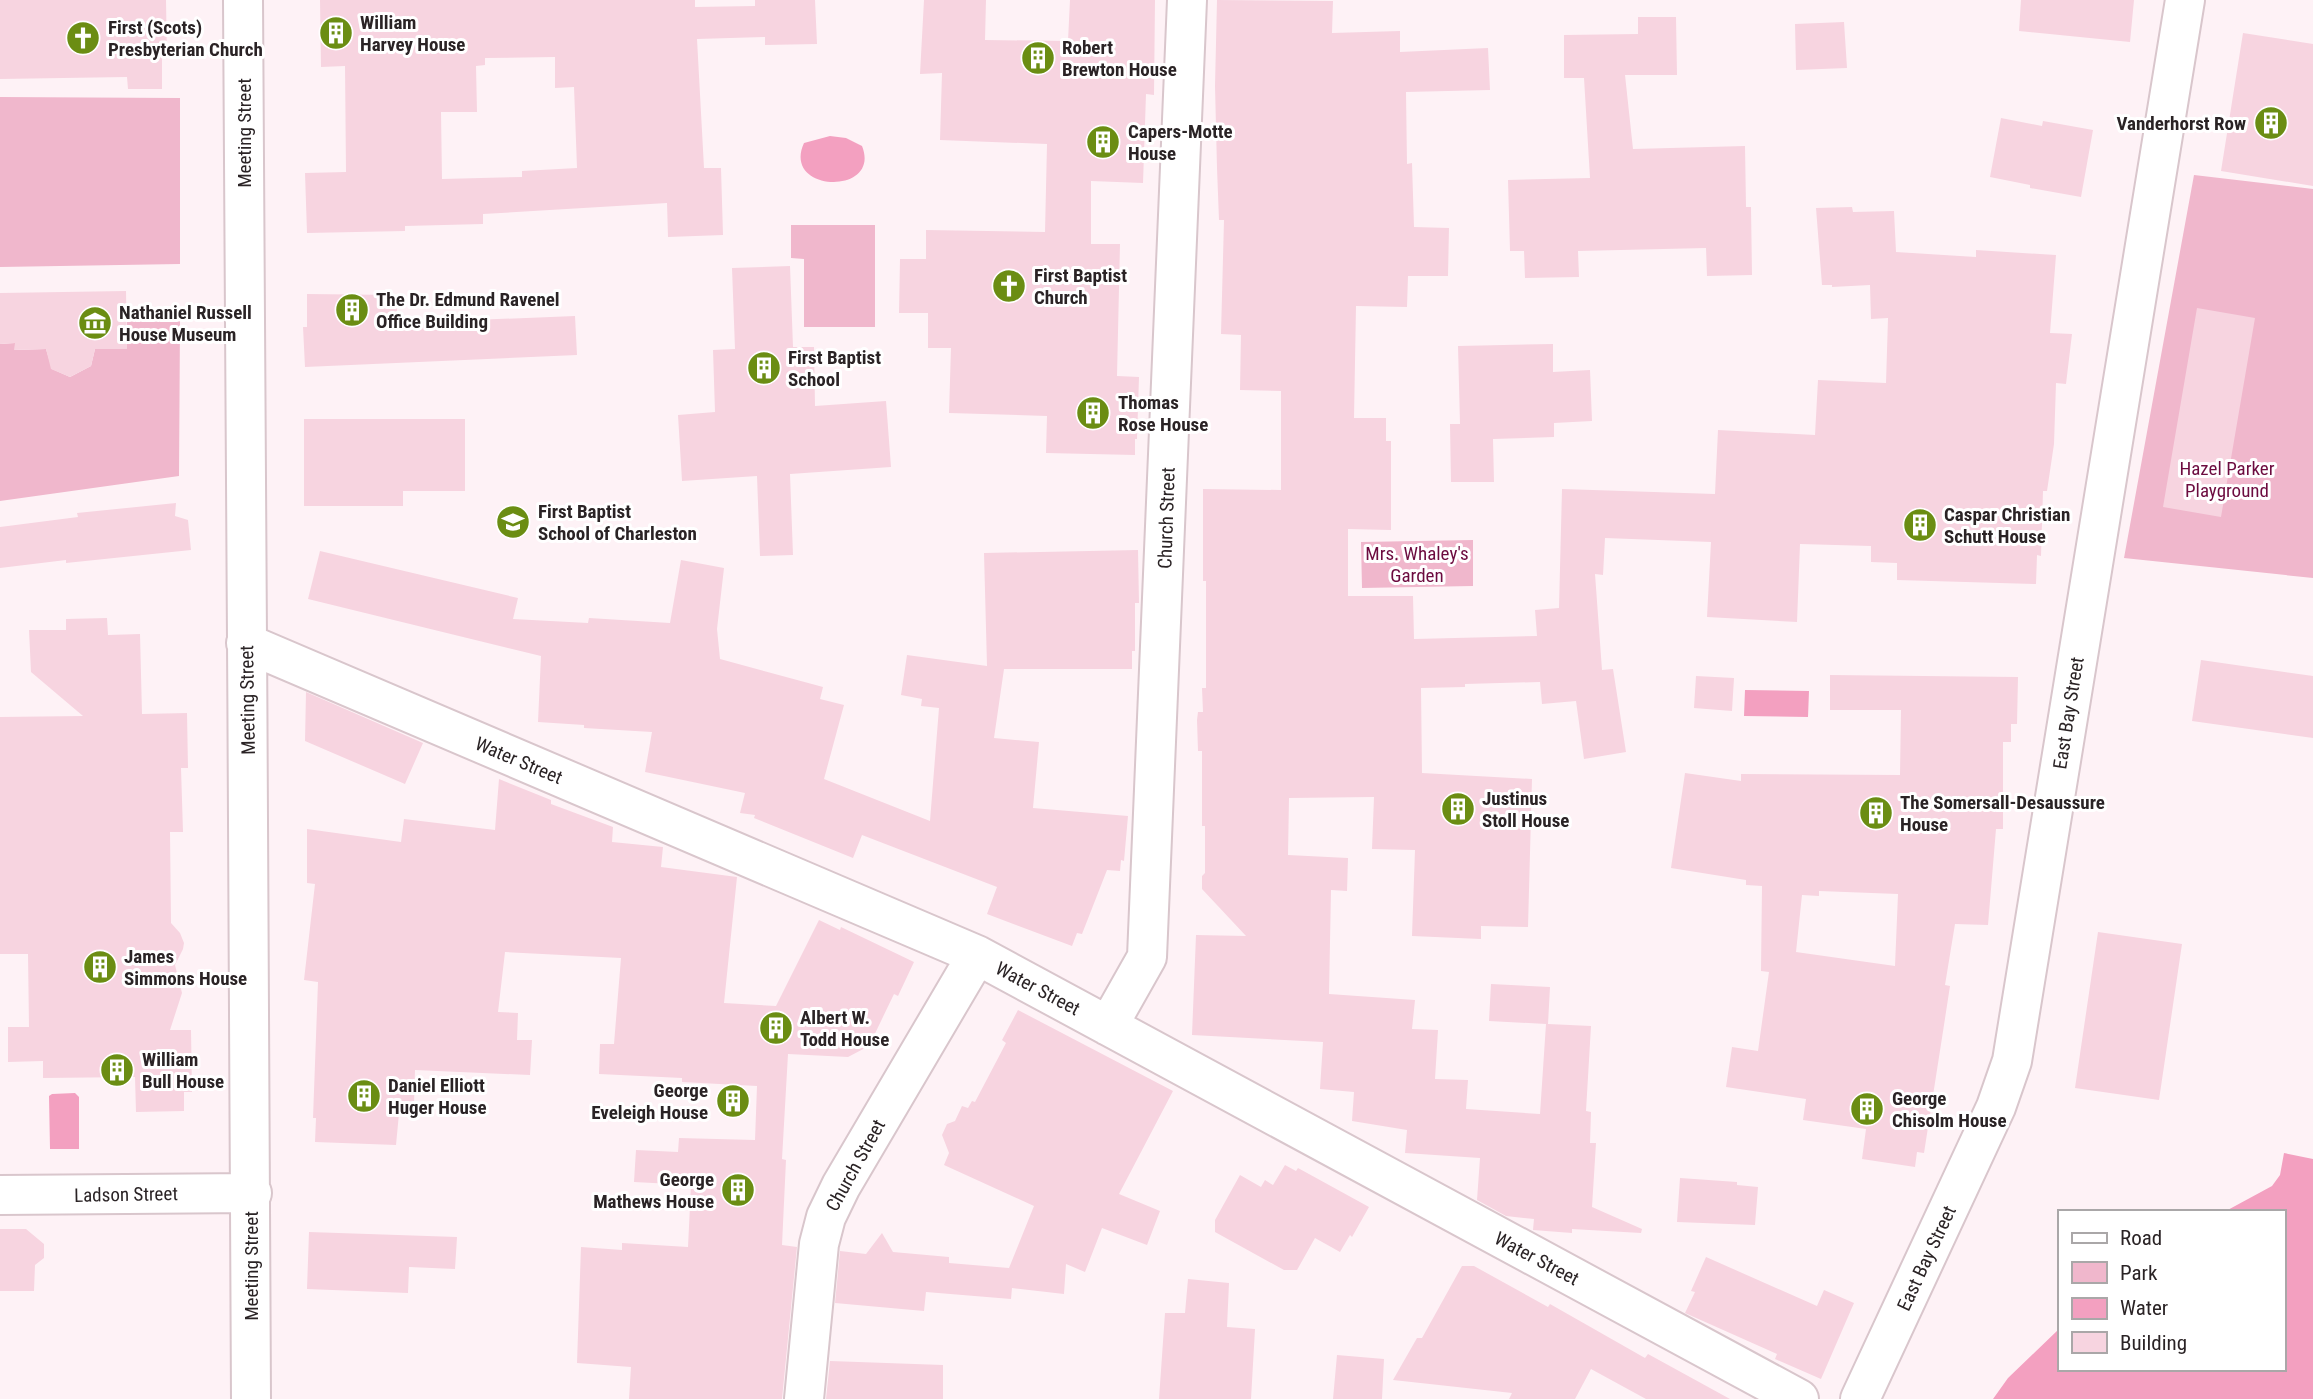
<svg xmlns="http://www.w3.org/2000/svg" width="2313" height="1399" font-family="'Roboto Condensed',sans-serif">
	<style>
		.green { fill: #f0b7cc }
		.water { fill: #f3a0c0 }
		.building { fill: #f7d4e0; fill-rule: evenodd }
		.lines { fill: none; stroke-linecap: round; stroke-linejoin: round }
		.street-casing { stroke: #d9c6cc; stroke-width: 42 }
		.secondary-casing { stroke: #d9c6cc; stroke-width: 42 }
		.street { stroke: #fff; stroke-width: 38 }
		.secondary { stroke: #fff; stroke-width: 38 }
		.labels { text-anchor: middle; stroke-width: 6; stroke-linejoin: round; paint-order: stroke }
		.poi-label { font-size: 19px; font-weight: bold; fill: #2a2325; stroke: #fff; text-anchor: start }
		.street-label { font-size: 19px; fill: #2a2325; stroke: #fff }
		.park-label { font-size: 19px; fill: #6c0b3f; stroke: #fff }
	</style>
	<rect width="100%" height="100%" fill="#fef2f6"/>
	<path class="green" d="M0,97L180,98V264L0,267Z
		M2194,175L2313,189V578L2124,558Z
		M791,225H875V327H804V259L791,258Z
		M127,319L180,321L179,476L0,501V344L15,343V350L46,349L52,369L70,377L91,366L95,349L127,348Z
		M1473,540V586L1362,588L1361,542Z"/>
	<path class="water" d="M830,136L846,138L862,146C882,196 781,193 804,143Z
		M1745,690L1809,691L1808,717L1744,716Z
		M75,1093L79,1097V1149H50L49,1096L52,1094Z
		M2284,1153L2313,1159V1399H1993L2008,1378L2059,1329V1369H2283V1212H2224L2272,1186L2280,1175Z"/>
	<path class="building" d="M0,0H166L167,59H162V89H128L127,77L0,79Z
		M320,0H695V7L755,6V0H815L817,44L765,45V37L697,39L704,168H721L723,235L668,237L667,203L483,214V224L405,226V231L307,233L305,173L346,172L345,66L321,67ZM555,57V88L574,87L577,168L522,171V177L442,179L441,112H477L476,66L485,65V58Z
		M924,0H986L985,40L1068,41L1070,0H1155L1154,95L1146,94L1143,183L1091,181V244H1120L1117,376L1139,377L1137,439H1135V455L1046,453L1047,416L949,413L951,348H928V313H899L900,259H926V230L1045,232L1047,144L940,140L942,73L920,74Z
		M1217,0L1333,1L1332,33L1400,31V52L1488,48L1490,90L1406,92L1407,164L1412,163L1414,227L1449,228L1448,276H1408L1407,307L1356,306L1354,418H1386V441H1391V530L1348,529V596H1413L1414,639L1537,636L1535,610L1559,608L1562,489L1715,494L1718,430L1815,435L1818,380L1886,383L1888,318L1871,319L1870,285L1832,287V285H1822L1816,208L1852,207L1853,212L1894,211L1896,252L1976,257V250L2056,255L2050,333L2072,334L2066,384L2056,383L2054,444L2047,491H2043L2041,556L2037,555L2036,584L1897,580V563L1871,562V546L1800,544L1797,622L1707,617L1711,542L1605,538L1603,575L1595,574L1602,670L1613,669L1626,752L1584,759L1576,701L1542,704L1540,682L1465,684V687L1421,688L1422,773L1532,779L1528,927L1481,926V939L1412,936L1415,850L1372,849L1374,797L1289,798L1288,855L1348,858L1347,891L1331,890L1329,994L1415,1000L1412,1029L1438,1030L1435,1079L1468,1080L1466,1109L1540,1114L1546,1024L1489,1021L1491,984L1550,987L1548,1024L1591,1026L1586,1111L1591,1112L1590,1143H1596L1592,1207L1642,1229L1641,1233L1572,1229V1233L1533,1230L1534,1219L1506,1216L1477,1200L1480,1158L1405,1153L1407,1130L1352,1121L1354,1092L1320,1089L1323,1042L1192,1035L1196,935L1246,936L1202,889V876L1205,873V826H1202V751H1198L1197,720L1198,712H1203L1202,688H1206V581H1203V489L1281,490V391L1240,390L1241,335L1221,334L1224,220H1219L1217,168L1215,86Z
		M2021,0H2134L2130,42L2019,31Z
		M1638,17H1676L1677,75H1625L1633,149L1745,146L1746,207H1751L1752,275L1707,276L1706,248L1578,251L1579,277L1525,278L1524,251H1510L1508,180L1590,178L1584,78H1564V35L1638,34Z
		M1844,22L1847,68L1796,70L1795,24Z
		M2243,33L2313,44V186L2221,171Z
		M2001,118L2042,126L2043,121L2093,130L2081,197L2030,188V185L1990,177Z
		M790,266L793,347H814L815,406L886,401L891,467L790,474L793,555L760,556L757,476L682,481L678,415L715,412L713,350L735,349L732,268Z
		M126,291L127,349H95L91,366L70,377L51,369L46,349L14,350L15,343L0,344V293Z
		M307,294L397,295V323L575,316L577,355L305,367L303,327H307Z
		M2197,308L2255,318L2221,517L2163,507Z
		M1553,344V372L1590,370L1592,421L1554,423V437L1493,439L1494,482H1451L1450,424H1460L1458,346Z
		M304,419H465V491H403V506H304Z
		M176,503L175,516L188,520L191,550L66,563V560L0,568V527L78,517L77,513Z
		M1138,550L1139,603H1135V651H1132V669H1004L994,738L1039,742L1033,808L1128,816L1124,861L1121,860L1120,871L1107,870L1082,934L1077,933L1072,946L987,914L997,887L862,835L853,858L754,818L755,815L740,813L745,793L645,772L652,732L584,728V725L538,722L541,656L308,599L320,551L518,598L513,619L588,623L589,618L670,623L681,560L724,568L717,629L720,659L823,687L820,699L844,705L824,779L930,821L939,708L921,706L922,699L901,695L907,655L987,666L984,553Z
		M107,618L108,635L140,634L142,714L187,713L188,768H181L183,832H170L171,923L180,933L184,943L183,949L175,965L182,993L170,1030H191L192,1092H184V1111L136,1112L135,1077L43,1078V1061L8,1062V1027H29L28,954H0V717L83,716L31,672L29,630H66V619Z
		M2201,660L2313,676V738L2192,721Z
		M1830,675L2018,677L2017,724H2011V742H2003V829H1996L1988,925L1955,924L1945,985L1950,986L1944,1025L1924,1153L1917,1152L1915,1167L1862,1159L1866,1129L1803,1120L1806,1099L1726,1087L1732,1047L1758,1051L1769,972L1761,971L1762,886L1746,885V880L1671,868L1685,773L1741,781V774L1900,775L1901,710H1830ZM1819,891L1898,894L1895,966L1796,952L1802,895L1819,896Z
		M1696,676L1734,678L1732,711L1694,708Z
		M306,692L423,743L405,784L305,741Z
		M499,779L551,800V804L613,827L612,842L663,847L661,867L737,877L724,1003L776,1006L819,920L840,930L841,927L914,962L898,996L894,994L869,1046L848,1057L788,1054L782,1159L786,1160L782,1245L797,1247L782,1399H629L631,1367L577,1363L581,1247L622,1250V1243L688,1247L691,1185L634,1182L636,1150L678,1152L679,1138L755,1140L757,1086L682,1082V1078L599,1074L600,1044H614L621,958L505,952L498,1012L518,1013L517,1040H532L530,1075L415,1070L414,1104L400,1103L396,1145L315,1142L316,1118H313L318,982L304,980L315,884L307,883V829L401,842L404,819L495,830Z
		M2098,932L2182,944L2159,1100L2075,1088Z
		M1018,1010L1173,1091L1119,1194L1160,1211L1147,1245L1102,1228L1085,1272L1066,1264L1064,1294L1012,1288L1011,1299L926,1292L924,1311L835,1303L840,1251L866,1254L882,1233L893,1252L949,1257V1263L1009,1268L1034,1206L944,1165L949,1153L942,1135L947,1124L955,1121L962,1106L968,1108L972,1101L975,1102L1006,1043L1002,1040Z
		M1285,1165L1296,1171L1298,1168L1369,1207L1352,1237L1350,1235L1340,1252L1315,1238L1297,1270H1284L1215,1232V1220L1240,1175L1261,1187L1265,1180L1273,1185Z
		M1680,1178L1737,1182V1185L1758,1187L1755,1225L1677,1222Z
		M0,1229H26L44,1244V1258L35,1265L34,1291H0Z
		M309,1232L457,1237L455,1269L409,1267L408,1293L307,1289Z
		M1706,1257L1817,1306L1824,1290L1854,1303L1821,1379L1775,1359L1777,1354L1685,1313L1695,1292L1691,1291Z
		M1462,1266H1474L1548,1307L1550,1304L1645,1358L1648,1354L1730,1399H1646L1591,1369L1575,1399H1509L1512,1393L1393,1380L1417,1338H1422Z
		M1188,1279L1229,1283L1227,1327L1255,1329L1251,1399H1159L1165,1313H1185Z
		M1337,1355L1384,1359L1382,1399H1333Z
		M830,1361L943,1365V1399H826Z"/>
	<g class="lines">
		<g class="street-casing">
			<path id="street" d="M243,0C244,466 251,933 251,1399
				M246,643L977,955L1799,1399
				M1108,1026L1147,957L1187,0
				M0,1195L252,1193
				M804,1399L819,1244L826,1217L841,1186L977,955"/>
		</g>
		<g class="secondary-casing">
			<path id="secondary" d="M1860,1399L1996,1107L2012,1061L2185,0"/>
		</g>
		<use href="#street" class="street"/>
		<use href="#secondary" class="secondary"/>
	</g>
	<defs>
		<g id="building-disc" transform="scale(1.75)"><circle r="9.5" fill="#6b8d13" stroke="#fff"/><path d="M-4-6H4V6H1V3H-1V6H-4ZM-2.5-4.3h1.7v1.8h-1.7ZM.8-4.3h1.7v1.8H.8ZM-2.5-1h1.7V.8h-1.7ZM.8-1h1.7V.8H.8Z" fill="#fff"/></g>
		<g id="church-disc" transform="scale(1.75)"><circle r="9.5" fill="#6b8d13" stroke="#fff"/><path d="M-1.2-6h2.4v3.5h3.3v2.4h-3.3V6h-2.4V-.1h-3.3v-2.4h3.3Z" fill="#fff"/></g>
		<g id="museum-disc" transform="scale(1.75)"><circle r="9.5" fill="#6b8d13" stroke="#fff"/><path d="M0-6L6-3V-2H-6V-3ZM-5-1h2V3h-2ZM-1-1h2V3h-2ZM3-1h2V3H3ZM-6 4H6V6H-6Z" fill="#fff"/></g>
		<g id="school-disc" transform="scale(1.75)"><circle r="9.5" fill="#6b8d13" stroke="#fff"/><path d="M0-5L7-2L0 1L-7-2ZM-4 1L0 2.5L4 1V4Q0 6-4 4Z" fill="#fff"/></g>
	</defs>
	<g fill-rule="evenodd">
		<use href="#building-disc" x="336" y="33"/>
		<use href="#church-disc" x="83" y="38"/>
		<use href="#building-disc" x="1038" y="58"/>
		<use href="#building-disc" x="2271" y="123"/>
		<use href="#building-disc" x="1103" y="142"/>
		<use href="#church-disc" x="1009" y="286"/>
		<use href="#building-disc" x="352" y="310"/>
		<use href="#museum-disc" x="95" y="323"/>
		<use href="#building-disc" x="764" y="368"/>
		<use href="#building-disc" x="1093" y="413"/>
		<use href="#school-disc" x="513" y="522"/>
		<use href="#building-disc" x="1920" y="525"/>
		<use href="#building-disc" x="1458" y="809"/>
		<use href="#building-disc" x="1876" y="813"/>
		<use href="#building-disc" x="100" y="967"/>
		<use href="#building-disc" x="776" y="1028"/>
		<use href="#building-disc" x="117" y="1070"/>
		<use href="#building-disc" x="364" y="1096"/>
		<use href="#building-disc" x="733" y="1101"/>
		<use href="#building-disc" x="1867" y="1109"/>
		<use href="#building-disc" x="738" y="1190"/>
	</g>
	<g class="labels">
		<g class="poi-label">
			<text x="360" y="29">William<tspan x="360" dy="22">Harvey House</tspan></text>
			<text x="108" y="34">First (Scots)<tspan x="108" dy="22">Presbyterian Church</tspan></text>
			<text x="1062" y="54">Robert<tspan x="1062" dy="22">Brewton House</tspan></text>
			<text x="2246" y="130" text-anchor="end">Vanderhorst Row</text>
			<text x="1128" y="138">Capers-Motte<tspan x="1128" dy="22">House</tspan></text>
			<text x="1034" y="282">First Baptist<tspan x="1034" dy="22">Church</tspan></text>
			<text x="376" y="306">The Dr. Edmund Ravenel<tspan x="376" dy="22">Office Building</tspan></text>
			<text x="119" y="319">Nathaniel Russell<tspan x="119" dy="22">House Museum</tspan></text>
			<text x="788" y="364">First Baptist<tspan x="788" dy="22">School</tspan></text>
			<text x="1118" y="409">Thomas<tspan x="1118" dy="22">Rose House</tspan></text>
			<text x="538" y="518">First Baptist<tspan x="538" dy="22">School of Charleston</tspan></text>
			<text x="1944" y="521">Caspar Christian<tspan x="1944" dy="22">Schutt House</tspan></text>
			<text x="1482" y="805">Justinus<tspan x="1482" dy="22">Stoll House</tspan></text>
			<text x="1900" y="809">The Somersall-Desaussure<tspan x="1900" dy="22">House</tspan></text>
			<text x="124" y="963">James<tspan x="124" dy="22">Simmons House</tspan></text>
			<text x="800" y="1024">Albert W.<tspan x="800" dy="22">Todd House</tspan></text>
			<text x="142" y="1066">William<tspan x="142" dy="22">Bull House</tspan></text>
			<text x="388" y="1092">Daniel Elliott<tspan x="388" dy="22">Huger House</tspan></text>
			<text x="708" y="1097" text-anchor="end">George<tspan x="708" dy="22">Eveleigh House</tspan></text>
			<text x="1892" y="1105">George<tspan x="1892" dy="22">Chisolm House</tspan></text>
			<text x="714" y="1186" text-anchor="end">George<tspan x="714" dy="22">Mathews House</tspan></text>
		</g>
		<g class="street-label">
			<text transform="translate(244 133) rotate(-90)" y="7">Meeting Street</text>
			<text transform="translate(1166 518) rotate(-88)" y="7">Church Street</text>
			<text transform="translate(247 700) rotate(-91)" y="7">Meeting Street</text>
			<text transform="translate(2068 713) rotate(-81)" y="7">East Bay Street</text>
			<text transform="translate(519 760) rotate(23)" y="7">Water Street</text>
			<text transform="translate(1038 988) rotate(28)" y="7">Water Street</text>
			<text transform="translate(855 1165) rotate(-61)" y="7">Church Street</text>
			<text transform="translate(126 1194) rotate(-1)" y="7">Ladson Street</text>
			<text transform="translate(1537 1258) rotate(28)" y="7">Water Street</text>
			<text transform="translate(1926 1258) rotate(-65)" y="7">East Bay Street</text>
			<text transform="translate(251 1266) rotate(-90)" y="7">Meeting Street</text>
		</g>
		<g class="park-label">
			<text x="2227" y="475">Hazel Parker<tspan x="2227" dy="22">Playground</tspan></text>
			<text x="1417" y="560">Mrs. Whaley's<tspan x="1417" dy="22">Garden</tspan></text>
		</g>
	</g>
	<rect x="2058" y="1210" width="228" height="161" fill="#ffffff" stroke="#aaa7a8" stroke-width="2"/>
	<rect x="2072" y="1233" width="35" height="10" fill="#ffffff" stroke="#aaa7a8" stroke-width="2"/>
	<text x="2120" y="1245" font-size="21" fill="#2a2325">Road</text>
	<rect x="2072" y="1262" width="35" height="21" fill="#f0b7cc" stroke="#aaa7a8" stroke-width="2"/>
	<text x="2120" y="1280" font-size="21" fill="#2a2325">Park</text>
	<rect x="2072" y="1298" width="35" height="21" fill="#f3a0c0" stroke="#aaa7a8" stroke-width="2"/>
	<text x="2120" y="1315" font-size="21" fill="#2a2325">Water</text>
	<rect x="2072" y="1332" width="35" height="21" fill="#f7d4e0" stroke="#aaa7a8" stroke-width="2"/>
	<text x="2120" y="1350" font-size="21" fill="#2a2325">Building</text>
</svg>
